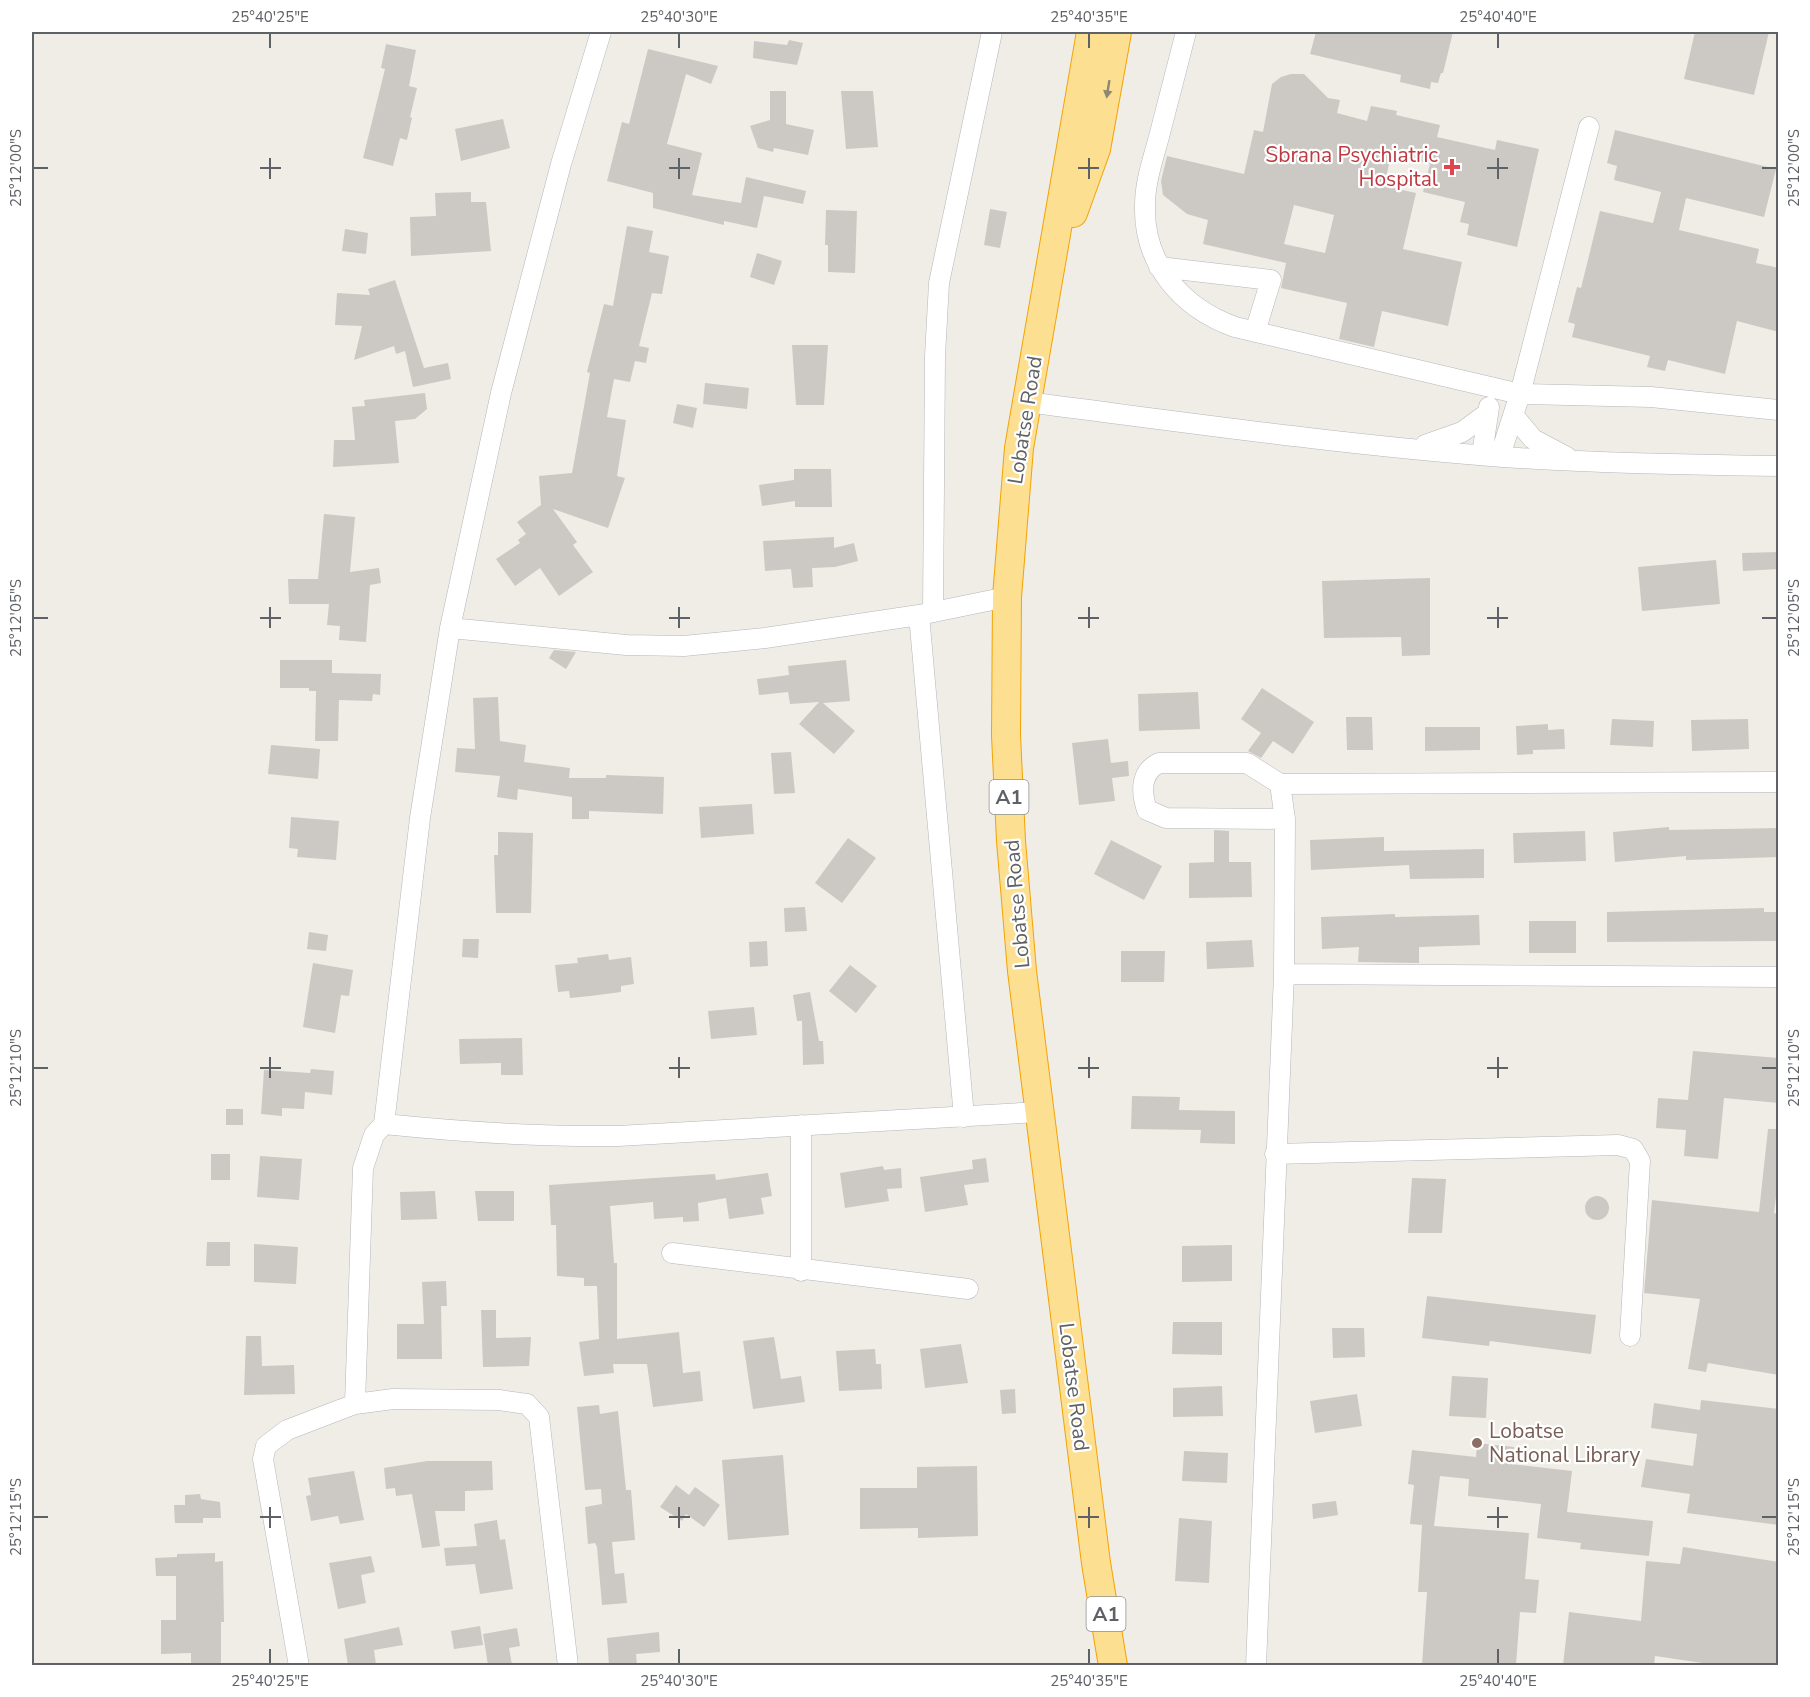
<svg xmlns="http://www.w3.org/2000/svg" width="1810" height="1697" font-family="'Nunito Sans',sans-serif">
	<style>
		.building { fill: #ccc8c3; fill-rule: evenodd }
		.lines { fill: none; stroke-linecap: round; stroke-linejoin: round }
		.minor-casing { stroke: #b3b6ba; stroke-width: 21 }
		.highway-casing { stroke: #f3a303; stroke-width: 30 }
		.minor { stroke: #fff; stroke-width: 20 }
		.highway { stroke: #fcdf91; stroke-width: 28 }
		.oneway { fill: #8d8873 }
		.ticks { fill: none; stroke: #5e6266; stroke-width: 2 }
		.health-dot { fill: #e0444e; stroke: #fff; stroke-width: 2 }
		.education-dot { fill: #8d6e63; stroke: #fff; stroke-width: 2 }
		.labels { text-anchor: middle; stroke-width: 4.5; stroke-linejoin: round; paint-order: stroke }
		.shield { fill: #fff; stroke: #8e9194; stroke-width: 1.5 }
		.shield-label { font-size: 20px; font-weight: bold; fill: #5e6266 }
		.health-label { font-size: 21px; fill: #be3a42; stroke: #fff; text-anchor: end }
		.street-label { font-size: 21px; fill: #5e6266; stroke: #fff }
		.education-label { font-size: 21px; fill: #785e54; stroke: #fff; text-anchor: start }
		.neatline { fill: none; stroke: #5e6266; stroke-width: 2 }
		.ticks-label { font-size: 15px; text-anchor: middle; fill: #5e6266 }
	</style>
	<rect width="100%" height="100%" fill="#f0ede6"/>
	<path class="building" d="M1316,32H1453L1443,73H1441L1438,83L1431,82L1430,89L1400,82L1401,75L1310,54Z
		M1695,32H1769L1754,95L1684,79Z
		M789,40L803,43L797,65L753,58L754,41L787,45Z
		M386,44L416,50L409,86L417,88L410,117L412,118L407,140L400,138L393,166L363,158L385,69L381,68Z
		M648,49L718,66L711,84L686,74L667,144L702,153L692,195L741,203L746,177L806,191L803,204L764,196L757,228L724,221V225L653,208V193L607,181L622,122L629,124Z
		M1291,74H1304L1328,98L1340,100L1337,113L1367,121L1371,106L1397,111L1396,115L1440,125L1437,137L1495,150L1497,140L1539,149L1517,247L1467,235L1469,224L1460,222L1465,202L1423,192L1430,164L1391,155L1384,186L1416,193L1403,249L1462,262L1448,326L1382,311L1374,347L1339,339L1347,303L1281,288L1286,263L1203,244L1208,220L1187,214L1163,195L1161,181L1167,156L1244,174L1254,130L1263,132L1272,84L1281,77ZM1294,205L1334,215L1325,253L1284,244Z
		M770,91H786V124L814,130L808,155L774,148L773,152L758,148L750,126L770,120Z
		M841,91H873L878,147L846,149Z
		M503,119L510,148L461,161L455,129Z
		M1615,130L1776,169L1764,217L1686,198L1679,230L1759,249L1756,263L1779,268V332L1737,321L1725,374L1668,360L1665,371L1647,367L1650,356L1572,337L1575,324L1568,322L1577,287L1581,288L1600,211L1653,223L1661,192L1614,180L1617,166L1607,163Z
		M471,192V202H486L491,251L411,256L410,217L436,216L435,193Z
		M990,209L1007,212L1000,248L984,245Z
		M826,210L857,211L855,273L828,272V245H825Z
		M627,226L653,231L649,252L669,256L662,294L652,293L639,346L649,348L646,363L635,361L630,382L614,379L607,417L626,420L617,476L625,478L608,528L553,509L577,542L573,545L593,572L559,596L540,568L515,586L496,559L520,543L518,540L526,534L517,522L541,505L539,476L572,473L590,373L587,372L604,304L613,306Z
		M345,229L368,233L366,254L342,251Z
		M757,253L782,261L774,285L750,277Z
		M395,280L424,368L448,363L451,379L413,387L405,351L396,354L394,346L354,360L362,326L335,325L337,293L370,295L368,289Z
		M792,345H828L824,405H796Z
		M705,383L749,388L747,409L703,404Z
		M425,393L427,409L415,419L395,421L399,463L333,467L334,440H355L352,407L365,406L364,400Z
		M677,404L697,408L693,428L673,423Z
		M794,469H831L832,507H795V501L762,506L759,485L794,480Z
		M324,514L355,517L350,572L379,568L381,583L370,585L366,642L339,640L340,626L327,625L329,604H289L288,579H318Z
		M834,537V548L854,543L858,561L835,567L812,568L813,587L793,588L791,569L765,571L763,541Z
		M1779,552V569L1743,571L1742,553Z
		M1716,560L1720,604L1642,611L1638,567Z
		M1430,578V655L1402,656L1401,637L1324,638L1322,581Z
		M554,650L576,652L566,669L549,658Z
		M280,660H332V673L381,674L380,695L373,694L372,701L339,700L338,741H315L316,691H309V688H280Z
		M846,660L850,701L823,703L855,731L834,754L799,724L819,702L790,704L788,692L759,695L757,679L789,675L788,666Z
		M1262,688L1314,722L1293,754L1273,741L1261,758L1248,751L1261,733L1241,719Z
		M1198,692L1200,729L1139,731L1138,694Z
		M498,697L500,741L526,745L524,762L570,768L569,778H606V775L664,777L663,814L589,811V819H572V797L518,789L517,800L497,797L500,776L455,772L457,748L475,749L473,698Z
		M1346,717H1372L1373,750H1347Z
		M1612,719L1654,721L1653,747L1610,745Z
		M1748,719L1749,749L1692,751L1691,720Z
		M1548,724V730L1564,729L1565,749L1533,750V754L1517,755L1516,726Z
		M1425,727H1480V750L1425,751Z
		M1108,739L1111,763L1128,761L1129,776L1112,778L1115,801L1079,805L1072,743Z
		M271,745L320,749L318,779L268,774Z
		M791,752L795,793L774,794L771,753Z
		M752,804L754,834L701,838L699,807Z
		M291,817L339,821L336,860L297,857L298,849L289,848Z
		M1669,827V830L1779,828V857L1686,860V856L1615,862L1613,832Z
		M1214,830L1229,831V862H1251L1252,897L1189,898V863L1214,862Z
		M1585,831L1586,861L1514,863L1513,833Z
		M498,832L533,833L531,913H496L494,855H498Z
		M1384,837V851L1484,849V878L1410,879L1409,865L1311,870L1310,840Z
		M848,838L876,858L842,903L815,883Z
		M1111,840L1162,866L1144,900L1094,874Z
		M805,907L807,931L785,932L784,908Z
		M1764,908V912H1779V941L1607,942V912Z
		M1395,914V917L1479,915L1480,945L1419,947V963L1358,962L1359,947L1322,949L1321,917Z
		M1529,921H1576V953H1529Z
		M309,932L328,935L326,951L307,949Z
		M463,939H479L478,958L462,957Z
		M1252,940L1254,967L1207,969L1206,942Z
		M767,941L768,966L750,967L749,942Z
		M1121,951H1165L1164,982H1121Z
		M608,954L609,960L631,957L634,984L621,986V992L590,996L570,998L569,991L558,992L555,965L578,963L577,958Z
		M313,963L353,970L349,996L341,995L335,1033L303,1027Z
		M850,965L877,986L856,1013L829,991Z
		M810,992L819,1041H823L824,1064L803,1065L802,1021H797L793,995Z
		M754,1007L757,1035L711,1039L708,1011Z
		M522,1038L523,1075H501V1063L460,1064L459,1039Z
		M1693,1051L1779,1058V1103L1724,1098L1718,1159L1684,1156L1686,1130L1656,1128L1658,1098L1688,1100Z
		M311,1069L334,1071L332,1095L305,1092L304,1109L282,1108V1116L261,1114L264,1070L310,1073Z
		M1132,1096L1180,1097L1179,1110L1235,1111V1144L1200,1143L1201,1130L1131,1129Z
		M226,1109H243V1125H226Z
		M1768,1129H1779V1173L1774,1213L1779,1214V1375L1708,1363L1706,1372L1688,1369L1700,1299L1644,1293L1652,1200L1759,1212Z
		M211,1154H230V1180H211Z
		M260,1156L302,1159L299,1200L257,1197Z
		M986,1158L989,1182L964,1185L968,1205L925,1212L920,1177L973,1169L972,1160Z
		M883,1166L884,1170L901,1168L902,1188L887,1189L889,1201L845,1208L840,1173Z
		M768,1173L772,1196L761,1198L764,1214L729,1219L726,1198L698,1203L699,1221L683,1222V1217L654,1219L653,1202L610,1206L614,1263H617V1339L679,1332L683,1373L700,1371L703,1401L653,1407L647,1364H613L614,1373L584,1376L579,1342L599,1339L597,1286H584V1278L557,1276L556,1225H551L549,1185L715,1174L716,1180Z
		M1412,1178L1446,1179L1442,1233H1408Z
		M435,1191L437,1219L401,1220L400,1192Z
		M475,1191H514V1221H478Z
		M1585 1208a12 12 0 1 1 24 0a12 12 0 1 1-24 0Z
		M207,1242H230V1266H206Z
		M254,1244L298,1247L296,1284L254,1282Z
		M1232,1245V1281L1182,1282V1246Z
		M446,1281L447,1306H441L442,1359H397V1324H424L422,1282Z
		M1427,1296L1596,1315L1591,1354L1490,1341L1489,1346L1422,1338Z
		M481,1310H496V1338L531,1337L529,1366L483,1367Z
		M1173,1322H1222V1355L1172,1354Z
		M1332,1328H1364L1365,1357L1333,1358Z
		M246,1336H261L262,1366L294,1365L295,1394L244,1395Z
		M774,1337L781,1379L801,1376L805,1402L753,1409L743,1341Z
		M961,1344L968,1383L925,1388L920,1349Z
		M875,1349L876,1364H881L882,1389L839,1391L836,1351Z
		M1452,1376L1488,1378L1486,1418L1449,1416Z
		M1222,1386L1223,1416L1173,1417V1388Z
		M1015,1389L1016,1413L1002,1414L1000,1390Z
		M1357,1394L1362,1426L1315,1433L1310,1401Z
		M1701,1400L1779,1409V1525L1687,1513L1690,1494L1641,1487L1646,1459L1693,1466L1697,1434L1651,1428L1654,1403L1700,1410Z
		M599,1405L600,1414L618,1411L626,1490H631L635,1540L612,1542L615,1574L624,1573L627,1603L602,1605L597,1547L595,1543L588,1544L585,1507L602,1504L601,1489L585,1490L577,1407Z
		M1477,1443L1514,1447L1511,1464L1572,1471L1567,1512L1653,1521L1649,1556L1580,1549L1581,1543L1537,1538L1541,1504L1468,1496L1469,1479L1440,1476L1434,1526L1529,1533L1525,1579L1539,1580L1536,1613L1520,1612L1516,1665H1422L1427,1592H1418L1422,1525L1410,1524L1414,1485L1408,1484L1412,1450L1476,1457Z
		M1184,1451L1228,1453L1227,1483L1182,1481Z
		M783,1455L789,1535L728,1540L722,1460Z
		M427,1461H492L493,1490L465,1491V1511H435L440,1546L422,1548L412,1494L396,1496L395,1488L386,1489L384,1468Z
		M977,1466L978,1536L918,1538V1528L860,1529V1488H917V1467Z
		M354,1471L364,1520L340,1524L338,1516L311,1521L306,1496L311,1495L308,1478Z
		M676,1485L689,1495L695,1487L720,1505L704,1527L686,1514L682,1521L660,1507Z
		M200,1494L201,1499L220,1502L221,1518H203V1523H175L174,1505H185V1495Z
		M1336,1501L1338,1515L1313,1519L1312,1504Z
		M1179,1518L1212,1521L1209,1583L1175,1581Z
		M497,1520L500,1540L505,1539L513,1589L480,1594L475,1564L446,1566L444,1548L477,1546L474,1524Z
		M1683,1547L1779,1562V1665H1716L1655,1656L1654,1665H1563L1569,1612L1641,1621L1646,1561L1680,1564Z
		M215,1553V1562L223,1561L224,1622H221V1665H191V1653L161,1654V1620H176V1576H156L155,1558L177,1557V1554Z
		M371,1556L375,1572L361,1575L366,1603L338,1609L329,1563Z
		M480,1626L483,1645L454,1649L451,1631Z
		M399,1627L403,1645L374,1650L376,1665H348L344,1639Z
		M517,1628L520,1646L509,1648L512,1665H488L483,1634Z
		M659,1632L660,1652L636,1654L637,1665H609L607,1638Z"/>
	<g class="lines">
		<g class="minor-casing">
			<path id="minor" d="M1186,32C1178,64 1169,97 1161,129C1155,154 1145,179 1145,205C1143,264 1182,308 1235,327L1520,394L1651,397L1778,410
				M1159,267L1271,280L1255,332
				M1026,402C1184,422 1343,445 1503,457C1594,463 1686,465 1778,466
				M1513,415L1533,439L1567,457
				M1425,445L1462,432L1488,413
				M1482,455L1489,407
				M1500,456L1520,394L1589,127
				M933,612L935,356L939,283L992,32
				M919,615L964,1117
				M450,628L626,645L684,646L765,638L919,615L1007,597
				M1285,819L1166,818L1147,810C1141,792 1140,772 1159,763H1247L1280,784L1778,782
				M1284,974L1778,977
				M384,1124C462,1132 539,1137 618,1136L1039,1112
				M1275,1154L1618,1145L1633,1149L1640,1161L1630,1336
				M672,1253L968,1289
				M801,1271V1125
				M355,1404L363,1168L374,1135L384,1124L420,818L450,628L501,393L561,164L601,32
				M299,1666L263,1459L266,1446L287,1430L355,1404L393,1399L499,1400L527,1404L539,1417L568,1666
				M1256,1666L1284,974L1285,819L1280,784"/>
		</g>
		<g class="highway-casing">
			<path id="highway" d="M1091,32L1019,448L1007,597L1006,735L1011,841L1022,971L1096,1563L1113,1666
				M1073,213L1096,149L1117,32"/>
		</g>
		<use href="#minor" class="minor"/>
		<use href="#highway" class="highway"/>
	</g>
	<defs><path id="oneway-solid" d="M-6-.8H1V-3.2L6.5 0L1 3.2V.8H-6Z" transform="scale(1.5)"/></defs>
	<use class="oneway" href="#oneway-solid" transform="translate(1108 89) rotate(99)"/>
	<path class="ticks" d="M270,33V48M679,33V48M1089,33V48M1498,33V48M270,158V179M679,158V179M1089,158V179M1498,158V179M33,168H48M260,168H281M669,168H690M1078,168H1099M1487,168H1508M1762,168H1777M270,607V628M679,607V628M1089,607V628M1498,607V628M33,618H48M260,618H281M669,618H690M1078,618H1099M1487,618H1508M1762,618H1777M270,1057V1078M679,1057V1078M1089,1057V1078M1498,1057V1078M33,1068H48M260,1068H281M669,1068H690M1078,1068H1099M1487,1068H1508M1762,1068H1777M270,1507V1528M679,1507V1528M1089,1507V1528M1498,1507V1528M33,1517H48M260,1517H281M669,1517H690M1078,1517H1099M1487,1517H1508M1762,1517H1777M270,1649V1664M679,1649V1664M1089,1649V1664M1498,1649V1664"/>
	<path class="health-dot" d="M1449 158h6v6h6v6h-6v6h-6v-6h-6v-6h6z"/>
	<circle class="education-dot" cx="1477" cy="1443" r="6"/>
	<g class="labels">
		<g class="shield">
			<rect x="989.5" y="780" width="39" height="34" rx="4.5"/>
			<rect x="1086.5" y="1597" width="39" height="34" rx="4.5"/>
		</g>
		<g class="shield-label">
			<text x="1009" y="804">A1</text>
			<text x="1106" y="1621">A1</text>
		</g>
		<g class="health-label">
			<text x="1438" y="162">Sbrana Psychiatric<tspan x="1438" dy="24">Hospital</tspan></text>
		</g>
		<g class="street-label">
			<text transform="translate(1025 420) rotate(-81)" y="7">Lobatse Road</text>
			<text transform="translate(1017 904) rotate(-95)" y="7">Lobatse Road</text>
			<text transform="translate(1074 1387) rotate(83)" y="7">Lobatse Road</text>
		</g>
		<g class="education-label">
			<text x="1489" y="1438">Lobatse<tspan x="1489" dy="24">National Library</tspan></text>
		</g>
	</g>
	<rect width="1810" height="1697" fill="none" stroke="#ffffff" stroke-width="66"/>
	<rect x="33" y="33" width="1744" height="1631" class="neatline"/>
	<g class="ticks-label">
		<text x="270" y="22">25°40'25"E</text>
		<text x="679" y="22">25°40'30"E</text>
		<text x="1089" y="22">25°40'35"E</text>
		<text x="1498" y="22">25°40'40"E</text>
		<text transform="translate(16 168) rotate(-90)" y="5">25°12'00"S</text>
		<text transform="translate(1794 168) rotate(-90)" y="5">25°12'00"S</text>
		<text transform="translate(16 618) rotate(-90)" y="5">25°12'05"S</text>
		<text transform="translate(1794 618) rotate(-90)" y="5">25°12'05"S</text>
		<text transform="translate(16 1068) rotate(-90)" y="5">25°12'10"S</text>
		<text transform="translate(1794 1068) rotate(-90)" y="5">25°12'10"S</text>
		<text transform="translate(16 1517) rotate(-90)" y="5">25°12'15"S</text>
		<text transform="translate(1794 1517) rotate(-90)" y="5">25°12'15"S</text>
		<text x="270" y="1686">25°40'25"E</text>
		<text x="679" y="1686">25°40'30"E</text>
		<text x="1089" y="1686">25°40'35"E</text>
		<text x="1498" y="1686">25°40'40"E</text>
	</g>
</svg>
